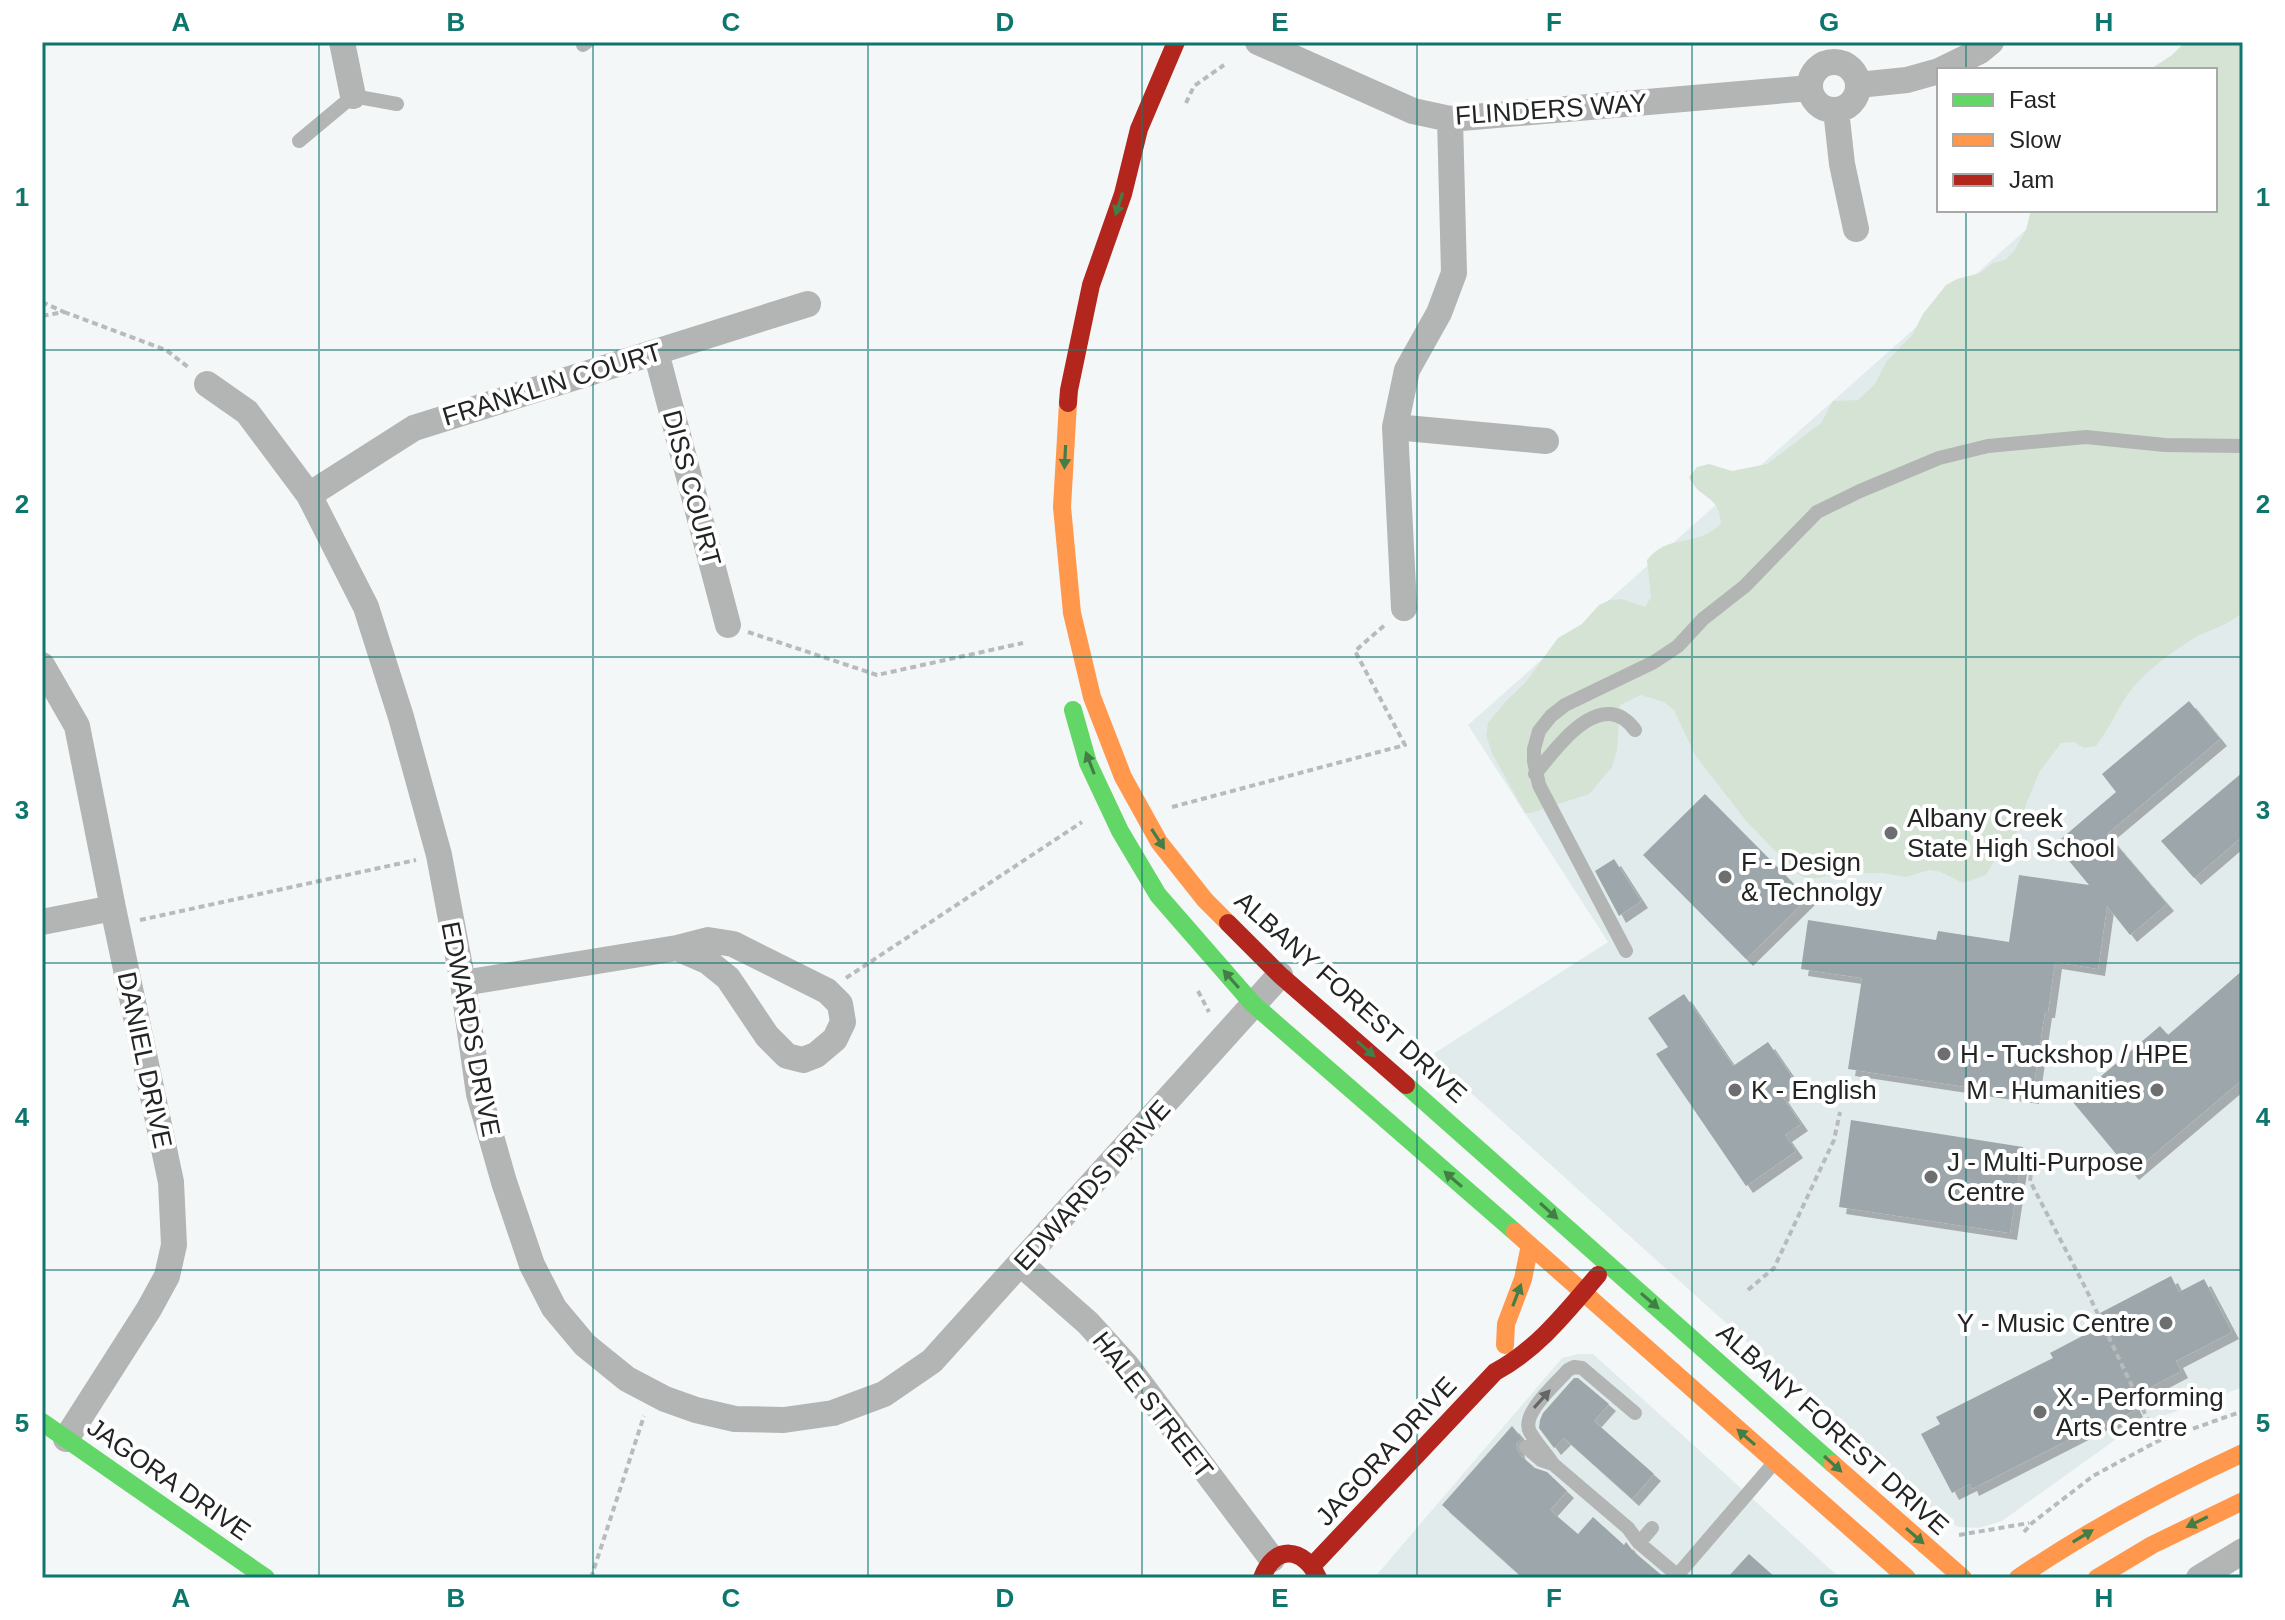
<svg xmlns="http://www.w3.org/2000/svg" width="2285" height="1620" font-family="Arial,sans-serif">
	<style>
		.built { fill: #e2ebec }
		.green { fill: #d4e3d4 }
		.building { fill: #9da6aa; filter: url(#shadow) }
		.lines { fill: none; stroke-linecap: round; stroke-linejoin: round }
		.path { stroke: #b8bbbb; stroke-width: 4; stroke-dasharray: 6 4; stroke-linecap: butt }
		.lane { stroke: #b3b4b4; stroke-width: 14 }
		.street { stroke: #b3b4b4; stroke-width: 26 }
		.fast { stroke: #63d668; stroke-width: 18 }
		.slow { stroke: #ff974d; stroke-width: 18 }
		.jam { stroke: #b3261e; stroke-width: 18 }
		.oneway { fill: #437e46 }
		.oneway2 { fill: #646565 }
		.grid { fill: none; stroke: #0f766e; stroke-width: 2; stroke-opacity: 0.55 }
		.poi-dot { fill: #6c6e6f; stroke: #fff; stroke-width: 3 }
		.labels { text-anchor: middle; stroke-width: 8; stroke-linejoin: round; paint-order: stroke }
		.street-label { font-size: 26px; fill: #232525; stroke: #fff }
		.poi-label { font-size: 26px; fill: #232525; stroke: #fff; text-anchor: start }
		.neatline { fill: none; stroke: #0f766e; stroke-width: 3 }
		.grid-label { font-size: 26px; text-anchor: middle; font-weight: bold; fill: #0f766e }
	</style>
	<defs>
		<filter id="shadow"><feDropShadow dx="7" dy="7" stdDeviation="0" flood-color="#0004"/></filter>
	</defs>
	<rect width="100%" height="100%" fill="#f4f7f8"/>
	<path class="built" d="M2243,42V1387L2133,1427L2002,1521L1979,1528L1958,1527L1941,1517L1430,1056L1608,942L1468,725L2048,210H2215V70Z
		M1578,1354H1593L1840,1578H1374L1562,1358Z"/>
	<path class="green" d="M2185,42H2243V612C2227,627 2205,630 2188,642C2166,656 2140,676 2126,697C2115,714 2109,729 2096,746L2084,748L2074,742L2061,743L2040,771L2026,804L2020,828L2013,837L2004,845L1986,875L1963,883L1941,872L1929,870L1906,877L1883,873H1846L1810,879L1799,875L1747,822L1695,755L1674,710L1664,702L1641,695L1620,705L1617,750L1612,767L1589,794L1531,813H1525L1492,753L1486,735L1488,723L1507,700L1525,683L1558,638L1582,624L1599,605L1610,600L1622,599L1645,607L1651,597L1647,560C1668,533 1696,548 1721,524C1719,493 1700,501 1689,477L1697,467L1709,464L1732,471L1767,464L1821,423L1833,401L1858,400L1875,384L1886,362L1912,335L1923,314L1946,285L1957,279L1980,273L1993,263L2005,260L2014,251L2026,230L2031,210H2215V70H2149L2172,55Z"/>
	<path class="building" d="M2189,701L2220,739L2107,834L2167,904L2130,935L2107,906L2098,969L2055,962L2048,1011H2045L2032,1097L1848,1069L1862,978L1801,969L1808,920L1936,940L1938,931L2009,942L2019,875L2089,885L2055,844L2116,792L2102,774Z
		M2243,772V836L2194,878L2161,841Z
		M1705,794L1808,898L1746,959L1643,855Z
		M1614,859L1641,901L1619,916L1595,871Z
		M2243,970V1079L2132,1173L2072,1101L2160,1026L2168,1035Z
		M1684,994L1733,1066L1768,1042L1797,1084L1781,1095L1801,1124L1785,1135L1796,1151L1746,1186L1656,1054L1668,1047L1648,1018Z
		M1851,1120L2023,1147L2010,1233L1839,1207Z
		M2171,1276L2179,1292L2204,1279L2232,1332L2176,1361L2181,1371L2130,1398L2136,1410L2109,1423L2107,1420L1972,1489L1970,1484L1952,1493L1921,1434L1940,1424L1936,1417L2053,1358L2050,1353L2105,1324L2100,1313Z
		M1574,1378H1578L1609,1404L1594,1421L1654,1474L1632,1499L1564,1438L1554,1448L1539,1428L1540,1420L1543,1413Z
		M1512,1426L1522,1438L1516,1444L1519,1454L1535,1468L1547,1472L1567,1491L1550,1510L1578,1534L1593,1517L1624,1545L1626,1542L1633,1551L1665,1578H1523L1442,1505Z
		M1749,1554L1776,1578H1727Z"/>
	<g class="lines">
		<path class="path" d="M1186,103L1194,86L1224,65
			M42,302L64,312L42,316
			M64,312L166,350L188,367
			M748,632L877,675L1023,643
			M1172,807L1405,745L1355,651L1387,623
			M140,920L416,860
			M846,978L1082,822
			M1198,991L1209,1012
			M2032,1165L2030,1181L2086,1289L2158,1441
			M1748,1290L1774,1268L1834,1140L1840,1112
			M2024,1532L2032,1523L2093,1476L2158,1441L2243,1411
			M1959,1535L2029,1523
			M591,1578L644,1416"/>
		<path class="lane" d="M583,45L587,42
			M299,141L353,96L397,104
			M1535,774C1556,749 1601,684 1635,730
			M1626,951L1539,785L1534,761V749L1539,731L1551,716L1565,705L1654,662L1678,646L1703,619L1745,586L1817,512L1860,491L1939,458L1988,446L2086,437L2165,445L2243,446
			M1526,1447L1541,1460L1553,1464L1628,1528L1639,1543L1677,1575
			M1553,1464C1546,1453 1536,1443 1530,1432C1520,1414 1556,1384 1568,1370L1574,1367L1582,1368L1635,1413
			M1639,1543L1652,1528
			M1675,1578L1773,1464"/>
		<path class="street" d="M342,42L353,96
			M1258,42L1413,111L1450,119L1810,88
			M1810 86a24 24 0 1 1 48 0a24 24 0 1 1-48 0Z
			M1941,70L1980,51L1991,42
			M1858,85L1907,80L1939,71
			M1836,110L1842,164L1856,229
			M656,352L728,625
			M207,384L247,412L309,495L366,607L401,717L439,855L463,983L479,1094L504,1182L532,1265L554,1308L585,1345L627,1379L665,1399L696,1410L735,1419L784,1420L833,1413L884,1394L932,1361L1280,975
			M1395,427L1546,441
			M309,495L414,428L808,304
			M1404,608L1395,427L1407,370L1439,313L1454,273L1450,119
			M42,665L77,726L113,908L171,1182L174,1245L167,1276L149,1309L66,1439
			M42,922L113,908
			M463,983L677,948L708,940L733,944L827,991L840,1004L843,1022L835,1039L816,1055L803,1060L787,1056L767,1036L728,978L707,961L677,948
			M1021,1264L1088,1323L1127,1366L1272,1559
			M2199,1578L2243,1551"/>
		<path class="fast" d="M1073,710L1088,763L1120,831L1158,895L1253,1004L1515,1232
			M1406,1085L1833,1464
			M42,1422L266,1578"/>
		<path class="slow" d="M1068,403L1062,507L1072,613L1092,697L1123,777L1159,842L1205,900L1228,923
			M1515,1232L1907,1578
			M1505,1345L1506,1324L1523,1279L1530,1245
			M1833,1464L1963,1578
			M1900,1572V1578
			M2018,1578C2089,1530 2165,1489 2243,1453
			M2097,1578L2152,1545L2243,1501"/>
		<path class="jam" d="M1068,403L1069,390L1091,285L1123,194L1139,129L1176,42
			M1228,923L1280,975L1406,1085
			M1313,1565L1495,1372C1538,1349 1567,1311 1598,1275
			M1262,1578C1274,1544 1304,1547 1318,1578"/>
	</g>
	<defs><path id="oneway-solid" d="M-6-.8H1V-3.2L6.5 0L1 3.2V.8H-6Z" transform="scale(2)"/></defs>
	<g class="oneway">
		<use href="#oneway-solid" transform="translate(1119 204) rotate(108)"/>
		<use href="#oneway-solid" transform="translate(1065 457) rotate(93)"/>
		<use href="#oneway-solid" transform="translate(1090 763) rotate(-111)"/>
		<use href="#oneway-solid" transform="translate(1158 839) rotate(57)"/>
		<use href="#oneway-solid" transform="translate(1231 979) rotate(-131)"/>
		<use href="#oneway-solid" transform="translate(1366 1049) rotate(41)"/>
		<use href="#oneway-solid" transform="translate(1453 1179) rotate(-139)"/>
		<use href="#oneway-solid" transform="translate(1549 1211) rotate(42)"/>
		<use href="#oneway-solid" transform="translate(1517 1295) rotate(-69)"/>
		<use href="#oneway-solid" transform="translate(1650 1301) rotate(41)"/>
		<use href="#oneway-solid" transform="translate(1746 1437) rotate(-139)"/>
		<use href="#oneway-solid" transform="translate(1833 1464) rotate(42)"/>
		<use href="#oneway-solid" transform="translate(2197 1522) rotate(154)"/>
		<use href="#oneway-solid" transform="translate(1915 1536) rotate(41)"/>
		<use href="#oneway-solid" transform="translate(2083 1536) rotate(-31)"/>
	</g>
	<use class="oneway2" href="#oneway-solid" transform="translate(1542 1399) rotate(-48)"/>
	<path class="grid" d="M319,42V1578M593,42V1578M868,42V1578M1142,42V1578M1417,42V1578M1692,42V1578M1966,42V70M1966,210V1578M42,350H2243M42,657H2243M42,963H2243M42,1270H2243"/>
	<g class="poi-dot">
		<circle cx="1891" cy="833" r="8"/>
		<circle cx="1725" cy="877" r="8"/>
		<circle cx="1944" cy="1054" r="8"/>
		<circle cx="1735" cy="1090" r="8"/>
		<circle cx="2157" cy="1090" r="8"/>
		<circle cx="1931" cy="1177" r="8"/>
		<circle cx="2166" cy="1323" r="8"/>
		<circle cx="2040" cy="1412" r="8"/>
	</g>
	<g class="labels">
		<g class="street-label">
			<text transform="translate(1551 109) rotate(-4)" y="9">FLINDERS WAY</text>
			<text transform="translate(552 384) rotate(-17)" y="9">FRANKLIN COURT</text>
			<text transform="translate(692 488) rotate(75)" y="9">DISS COURT</text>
			<text transform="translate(1351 997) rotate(42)" y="9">ALBANY FOREST DRIVE</text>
			<text transform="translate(471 1029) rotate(79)" y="9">EDWARDS DRIVE</text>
			<text transform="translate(145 1060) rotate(78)" y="9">DANIEL DRIVE</text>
			<text transform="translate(1092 1185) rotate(-48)" y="9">EDWARDS DRIVE</text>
			<text transform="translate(1153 1405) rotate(52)" y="9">HALE STREET</text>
			<text transform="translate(1833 1429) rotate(42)" y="9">ALBANY FOREST DRIVE</text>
			<text transform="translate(1386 1451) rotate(-47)" y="9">JAGORA DRIVE</text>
			<text transform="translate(169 1479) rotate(35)" y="9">JAGORA DRIVE</text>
		</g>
		<g class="poi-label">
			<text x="1907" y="827">Albany Creek<tspan x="1907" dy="30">State High School</tspan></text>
			<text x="1741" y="871">F - Design<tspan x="1741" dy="30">&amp; Technolgy</tspan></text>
			<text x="1960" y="1063">H - Tuckshop / HPE</text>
			<text x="1751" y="1099">K - English</text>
			<text x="2141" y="1099" text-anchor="end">M - Humanities</text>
			<text x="1947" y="1171">J - Multi-Purpose<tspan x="1947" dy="30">Centre</tspan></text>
			<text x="2150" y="1332" text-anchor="end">Y - Music Centre</text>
			<text x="2056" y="1406">X - Performing<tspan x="2056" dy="30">Arts Centre</tspan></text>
		</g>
	</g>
	<rect width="2285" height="1620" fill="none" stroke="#ffffff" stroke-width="88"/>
	<rect x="1937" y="68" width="280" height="144" fill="#ffffff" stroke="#a7a8a8" stroke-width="2"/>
	<rect x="1953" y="94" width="40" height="12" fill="#63d668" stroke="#a7a8a8" stroke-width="2"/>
	<text x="2009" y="108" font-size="24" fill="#232525">Fast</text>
	<rect x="1953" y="134" width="40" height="12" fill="#ff974d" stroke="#a7a8a8" stroke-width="2"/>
	<text x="2009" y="148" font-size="24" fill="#232525">Slow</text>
	<rect x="1953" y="174" width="40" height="12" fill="#b3261e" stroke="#a7a8a8" stroke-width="2"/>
	<text x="2009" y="188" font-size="24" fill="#232525">Jam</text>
	<rect x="44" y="44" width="2197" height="1532" class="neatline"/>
	<g class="grid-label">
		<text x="181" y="31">A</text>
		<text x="456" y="31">B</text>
		<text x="731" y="31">C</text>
		<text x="1005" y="31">D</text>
		<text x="1280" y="31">E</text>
		<text x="1554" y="31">F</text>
		<text x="1829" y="31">G</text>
		<text x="2104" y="31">H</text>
		<text x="22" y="206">1</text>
		<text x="2263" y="206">1</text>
		<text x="22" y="513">2</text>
		<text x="2263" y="513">2</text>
		<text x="22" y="819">3</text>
		<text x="2263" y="819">3</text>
		<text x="22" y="1126">4</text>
		<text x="2263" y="1126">4</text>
		<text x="22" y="1432">5</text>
		<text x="2263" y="1432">5</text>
		<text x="181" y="1607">A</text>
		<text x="456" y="1607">B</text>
		<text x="731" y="1607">C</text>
		<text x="1005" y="1607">D</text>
		<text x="1280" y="1607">E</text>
		<text x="1554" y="1607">F</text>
		<text x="1829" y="1607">G</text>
		<text x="2104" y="1607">H</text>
	</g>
</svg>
